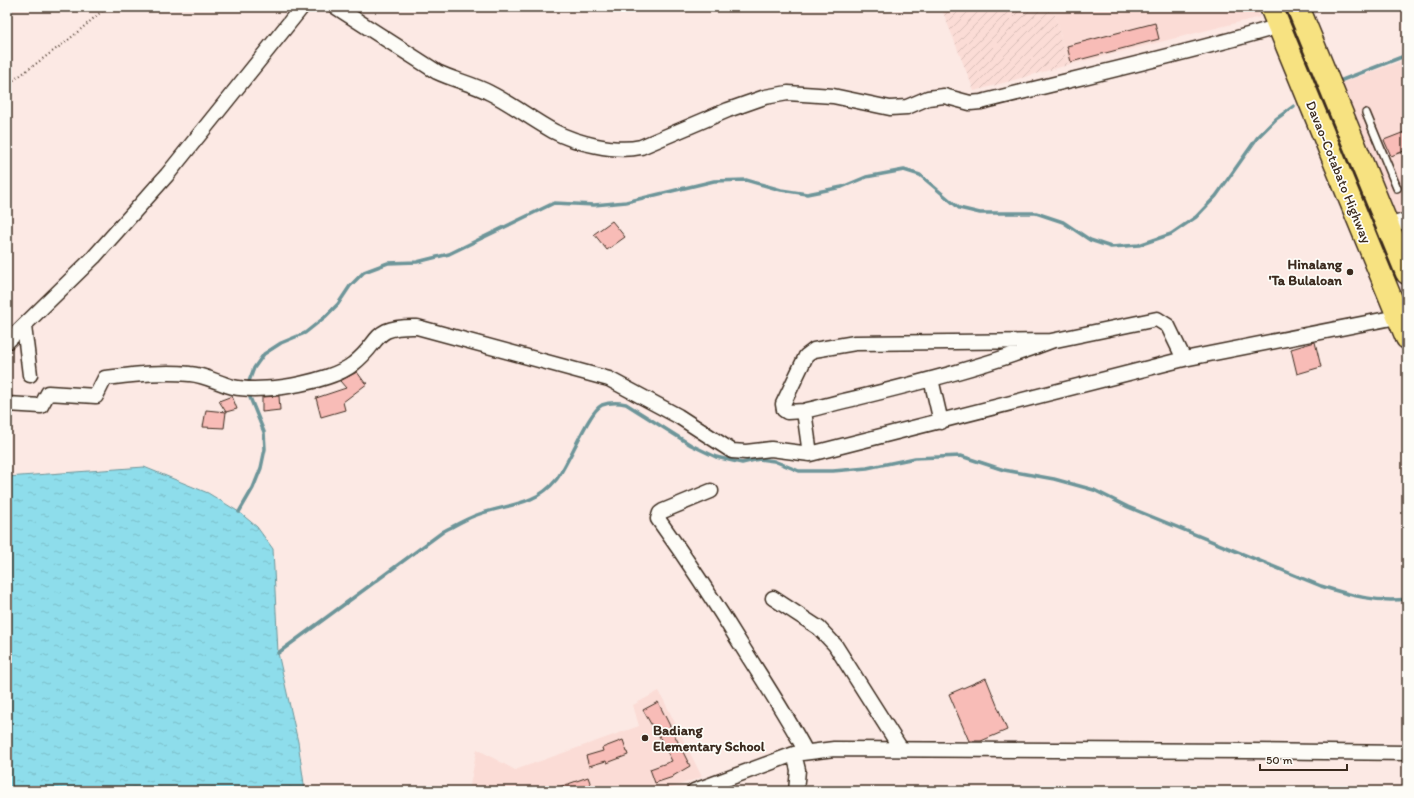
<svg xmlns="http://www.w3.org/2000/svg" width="1414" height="798" font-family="Itim,sans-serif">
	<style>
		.built { fill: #fbdcd6 }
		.industrial { fill: url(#industrial-furrows) }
		.water { fill: url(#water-ripples); stroke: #6d9599 }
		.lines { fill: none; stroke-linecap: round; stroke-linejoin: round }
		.stream { stroke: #6d9599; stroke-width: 3.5 }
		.building { fill: #f8bcb7; stroke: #3b2a1e }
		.service-casing { stroke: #3b2a1e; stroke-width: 10 }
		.minor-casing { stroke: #3b2a1e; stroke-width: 17 }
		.trunk-casing { stroke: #3b2a1e; stroke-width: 25 }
		.path { stroke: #3b2a1e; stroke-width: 2; stroke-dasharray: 1 3; stroke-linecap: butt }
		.service { stroke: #fdfcf7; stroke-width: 7 }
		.minor { stroke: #fdfcf7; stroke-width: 14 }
		.trunk { stroke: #f7e281; stroke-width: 22 }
		.poi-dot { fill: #3b2a1e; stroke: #fdfcf7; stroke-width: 1.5 }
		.labels { text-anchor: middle; stroke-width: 3.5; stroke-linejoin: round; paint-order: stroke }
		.street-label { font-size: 14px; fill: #3b2a1e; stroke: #fdfcf7 }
		.poi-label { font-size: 14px; font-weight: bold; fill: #3b2a1e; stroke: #fdfcf7; text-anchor: end }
	</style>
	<defs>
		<pattern id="industrial-furrows" width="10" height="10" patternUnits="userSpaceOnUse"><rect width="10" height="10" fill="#fbdcd6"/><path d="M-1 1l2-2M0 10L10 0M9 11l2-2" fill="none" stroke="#d8bdb7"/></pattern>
		<pattern id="water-ripples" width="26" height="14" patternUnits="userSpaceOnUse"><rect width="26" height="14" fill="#8eddeb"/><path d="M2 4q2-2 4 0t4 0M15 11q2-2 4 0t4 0" fill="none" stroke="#7bbec9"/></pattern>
	</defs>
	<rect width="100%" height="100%" fill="#fce9e4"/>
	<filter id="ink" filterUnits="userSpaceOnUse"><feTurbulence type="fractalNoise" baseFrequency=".025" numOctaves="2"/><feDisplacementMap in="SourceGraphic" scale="8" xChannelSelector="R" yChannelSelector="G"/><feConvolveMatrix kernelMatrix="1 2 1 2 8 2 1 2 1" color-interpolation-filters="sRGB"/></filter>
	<g filter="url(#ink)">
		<path class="built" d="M1053,7H1256L1260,17L1068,65Z
			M1407,59V215L1396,218L1341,83Z
			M659,691L702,777L663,791H469L477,749L515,770L639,726L633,705Z"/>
		<path class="industrial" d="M941,7H1053L1068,65L974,91Z"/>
		<path class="water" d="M144,467L208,493L239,512L257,527L273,549L278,653L298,742L305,791H7V477Z"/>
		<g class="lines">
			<path class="stream" d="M1337,82L1407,55
				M248,384L254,368L264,354L281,343L305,333L325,317L338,304L350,286L364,272L388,263L417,262L449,254L554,203L594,205L626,202L714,181L746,180L781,190L807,194L842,187L866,177L904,170L920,175L959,208L980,213H1036L1063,222L1090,240L1111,247L1139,245L1171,234L1196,217L1216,196L1257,138L1276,119L1294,106
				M239,512L253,488L261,468L265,449L264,432L249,395
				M278,653L444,531C454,526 464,520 474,516C504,504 534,507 556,480C569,464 588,412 602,405C610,402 617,402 626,404L691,445L716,457L742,463L759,459L774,461L799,471H833L867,468L915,458L961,456L1004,470L1054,479L1094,490L1128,507L1321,586C1349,595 1377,603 1407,599"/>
		</g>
		<path class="building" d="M1155,23L1159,39L1071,62L1067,46Z
			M1407,131V150L1391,156L1384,140Z
			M612,221L625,237L607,250L594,234Z
			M1315,342L1321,367L1297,374L1291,349Z
			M357,372L365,383H368L343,402L345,410L321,417L316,398L346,388L340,381Z
			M232,396L237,409L226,412L219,401Z
			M279,396L280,410L262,412V397Z
			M206,410L226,412L224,428L203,427Z
			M986,678L1007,730L981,741H969L949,694Z
			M658,702L690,766L673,776V777L655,783L650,769L672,761L656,730L655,731L643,710Z
			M623,740L628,755L607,763L606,761L589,766L586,756L603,751L602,748Z
			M588,777L593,791H552L551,790Z"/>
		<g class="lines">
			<g class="service-casing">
				<path id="service" d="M1366,113L1397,188"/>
			</g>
			<g class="minor-casing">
				<path id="minor" d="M336,7L437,72C454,80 473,84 490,93C512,104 531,119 553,131C576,143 615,153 641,147L728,110L765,97L788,93L833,96L890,108L907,107L928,98L944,96L970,103L981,102C1081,77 1181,55 1280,26
					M1388,226L1407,220
					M24,326L30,375
					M1051,341C971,372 887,390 804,411L787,412L784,410L783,404L806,356L814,350L855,343L1051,341L1157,319L1168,326L1184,359
					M7,342L94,257L167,175L302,7
					M931,379L941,422
					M7,404L41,406L48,393L96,396L105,378C132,375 162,371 190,374C205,375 218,383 233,387C251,391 282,388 300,384C315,381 341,374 353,364C383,341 370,326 417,327L609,379L678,416L732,451L746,452L771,449L810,454L1184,359L1407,315
					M804,411L810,454
					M711,491L663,511L660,513L658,519C688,561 716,604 743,648C765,683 787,716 806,752
					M773,598L819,628L835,645L901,749
					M694,791L794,754
					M796,791L798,770L794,754L834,749L1248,751L1407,753"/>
			</g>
			<g class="trunk-casing">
				<path id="trunk" d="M1271,7L1407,338
					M1298,7L1407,273"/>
			</g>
			<path class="path" d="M7,85L67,41L107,7"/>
			<use href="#service" class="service"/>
			<use href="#minor" class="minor"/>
			<use href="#trunk" class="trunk"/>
		</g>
	</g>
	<g class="poi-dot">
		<circle cx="1350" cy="272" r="4"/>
		<circle cx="645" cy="738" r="4"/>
	</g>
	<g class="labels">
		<g class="street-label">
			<text transform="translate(1339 172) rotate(68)" y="5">Davao-Cotabato Highway</text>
		</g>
		<g class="poi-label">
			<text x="1342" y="269">Hinalang<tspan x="1342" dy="16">'Ta Bulaloan</tspan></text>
			<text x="653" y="735" text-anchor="start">Badiang<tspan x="653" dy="16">Elementary School</tspan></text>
		</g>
	</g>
	<rect width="1414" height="798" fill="none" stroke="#fdfcf7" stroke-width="24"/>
	<rect x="12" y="12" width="1390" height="774" fill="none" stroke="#3b2a1e" stroke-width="1.5" filter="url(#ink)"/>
	<path d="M1260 764v6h87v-6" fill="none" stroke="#3b2a1e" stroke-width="2"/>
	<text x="1266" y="764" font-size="12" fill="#3b2a1e" stroke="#fdfcf7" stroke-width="3" paint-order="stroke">50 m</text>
</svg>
